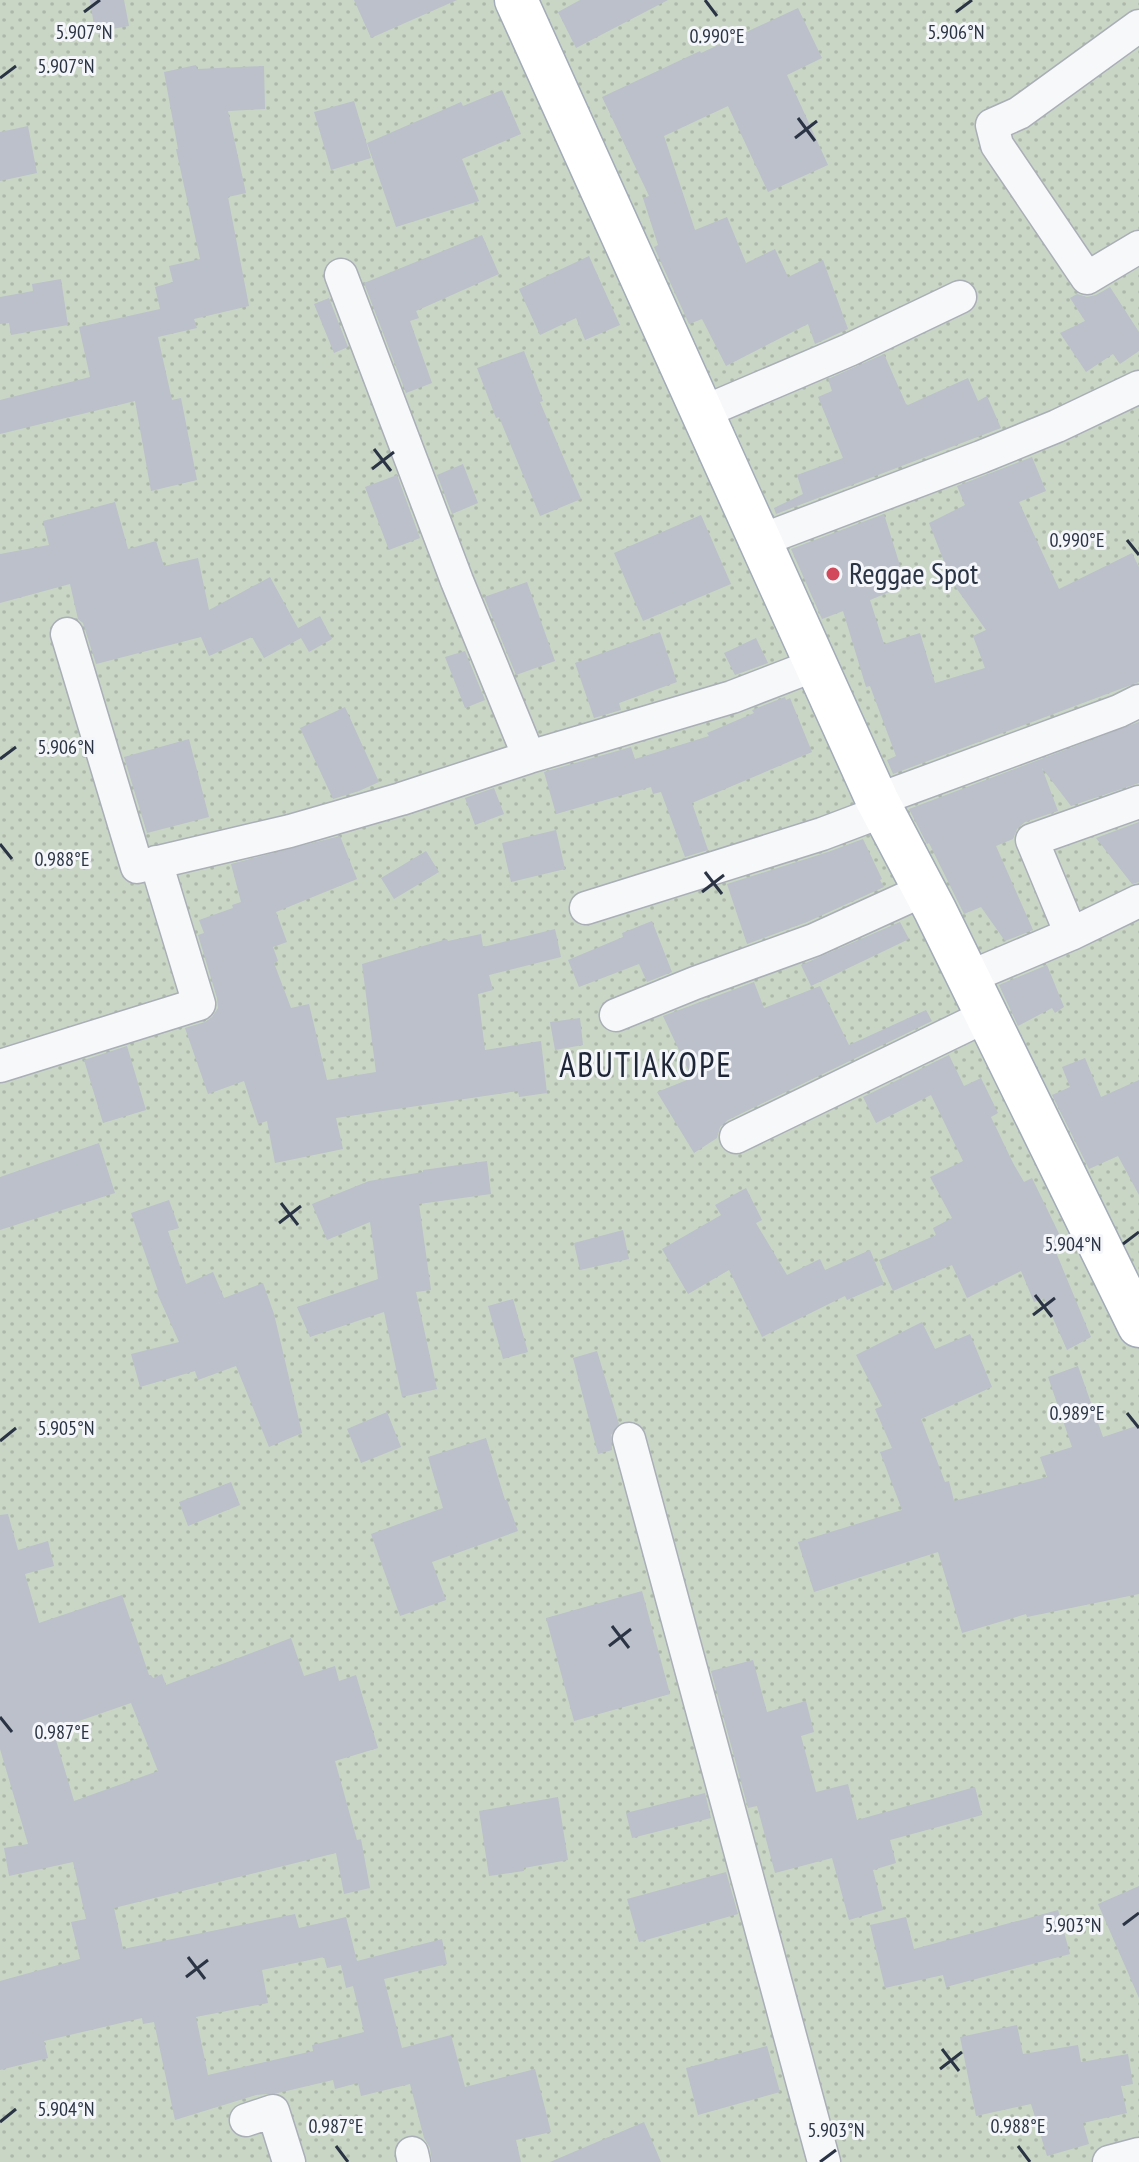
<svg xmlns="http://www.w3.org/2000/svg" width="1139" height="2162" font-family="'PT Sans Narrow',sans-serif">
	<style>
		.grass { fill: url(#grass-dots) }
		.building { fill: #bbc0ca; fill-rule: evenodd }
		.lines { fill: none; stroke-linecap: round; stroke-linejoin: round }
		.minor-casing { stroke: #a9aeb7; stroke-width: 35 }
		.major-casing { stroke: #a3abb8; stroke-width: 45 }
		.minor { stroke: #f7f8fa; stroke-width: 32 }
		.major { stroke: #fff; stroke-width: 42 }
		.ticks { fill: none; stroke: #2b3445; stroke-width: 3 }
		.poi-dot { fill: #d1495b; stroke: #f4f6f9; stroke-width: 3 }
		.labels { text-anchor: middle; stroke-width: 6; stroke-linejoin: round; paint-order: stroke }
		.poi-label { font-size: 30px; fill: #2b3445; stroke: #f4f6f9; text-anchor: start }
		.quarter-label { font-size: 34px; letter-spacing: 2px; fill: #1d2536; stroke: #f4f6f9 }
		.ticks-label { font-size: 20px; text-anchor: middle; fill: #2b3445; stroke: #f4f6f9; stroke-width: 6; stroke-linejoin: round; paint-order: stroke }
	</style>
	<defs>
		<pattern id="grass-dots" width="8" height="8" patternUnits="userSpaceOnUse" patternTransform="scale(2)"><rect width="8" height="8" fill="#c9d6c5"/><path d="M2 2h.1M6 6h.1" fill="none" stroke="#adb8ab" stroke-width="1.8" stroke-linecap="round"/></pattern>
	</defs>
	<rect width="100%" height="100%" fill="#e4e7ec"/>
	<path class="grass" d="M0,0H1139V2162H0Z"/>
	<path class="building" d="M90,0H124L129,26L95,32Z
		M354,0H457L371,38Z
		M580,0H668L576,48L558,12Z
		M798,8L822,58L787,75L828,165L768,192L728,106L664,136L695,230L727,217L746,263L775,249L788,277L823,260L848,329L815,344L808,324L726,366L702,319L689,324L654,247L658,245L643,198L649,196L602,97L700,51L701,53Z
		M196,65L197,69L264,66L265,109L228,111L246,193L228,197L249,306L194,319L197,328L158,337L172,400L181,398L197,480L151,491L135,401L0,434V400L90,377L79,327L160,309L155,287L173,282L169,266L200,259L176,149H178L164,72Z
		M502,90L521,134L462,159L479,201L396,227L367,143L461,102L463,106Z
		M354,101L371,158L331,170L314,112Z
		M28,126L37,173L0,181V132Z
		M482,235L499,274L416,311L419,318L410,321L432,383L406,393L364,283Z
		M589,256L620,325L585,340L576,318L540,335L519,289Z
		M61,279L68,325L11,335L9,323L0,324V297L33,291L32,284Z
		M1110,287L1139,332V351L1120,364L1113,354L1086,372L1060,333L1085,321L1070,298L1077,294L1087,297L1096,295Z
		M329,298L348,347L334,353L314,304Z
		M524,351L543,401L540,402L581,499L540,516L499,417L496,418L477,368Z
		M884,354L906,404L908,405L968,378L978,401L987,396L1001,428L776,514L774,508L803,494L797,475L843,458L818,397L832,391L828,379Z
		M1032,457L1046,491L1019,502L1059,589L1132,553L1139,567V682L893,774L887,760L896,756L870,686L866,687L843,611L822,619L791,549L884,514L906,585L870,600L884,644L920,633L935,683L985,668L973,636L986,630L952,582L929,523L965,505L957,486Z
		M463,464L478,503L452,514L437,475Z
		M397,475L420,538L389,550L365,487Z
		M115,502L128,549L156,541L164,566L198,558L209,610L270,577L298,628L320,616L332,639L309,652L301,638L264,658L252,637L209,656L201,637L96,664L83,623L78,619L70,584L0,603V554L49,545L43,521Z
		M701,515L731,584L643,621L614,553Z
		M527,582L555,661L516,675L484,597Z
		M660,632L677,682L619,703L621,710L594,718L575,663Z
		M756,638L768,663L735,675L724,653Z
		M465,651L485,700L465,708L445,657Z
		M785,697L786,700L790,698L812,752L692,803L708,850L685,857L661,792L653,794L651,787L556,814L544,772L631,747L635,759L709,736L707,733L754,713L752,710Z
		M345,707L379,782L359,791L333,799L300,728Z
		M1139,722V783L1071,806L1042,768L1058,811L1025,822L1017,829L1013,839L996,846L1033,930L1005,941L981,907L964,914L929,843L927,844L909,809Z
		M189,739L209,817L147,833L124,757Z
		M494,788L504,814L475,825L465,798Z
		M1139,822V882L1132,884L1096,838Z
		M556,830L565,869L511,882L502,843Z
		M340,836L357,879L276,912L287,942L273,947L278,961L274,963L291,1008L309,1004L327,1080L376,1072L362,964L447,939L448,941L481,934L483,947L555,929L561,957L489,975L493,990L478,994L485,1050L541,1041L547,1093L519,1097L518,1091L336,1118L343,1149L275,1163L267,1121L258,1124L244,1081L208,1094L185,1028L205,1022L212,1017L218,1008L217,998L198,935L204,933L199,920L233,908L232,905L241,902L231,864Z
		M863,839L882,879L880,880L884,887L807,922L747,944L727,884L828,852Z
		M426,851L439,872L394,899L381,878Z
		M652,921L672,972L647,982L639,964L579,987L568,960L623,937L622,933Z
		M900,922L909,939L811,986L801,965Z
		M1047,965L1064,1007L1055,1013L1052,1008L1018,1026L999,985Z
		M754,982L764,1008L820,986L849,1045L926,1010L932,1021L728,1120L720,1127L717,1138L694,1153L657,1092L692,1078L663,1016Z
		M580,1018L583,1045L555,1050L550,1022Z
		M127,1046L146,1110L103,1123L84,1060Z
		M949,1055L964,1086L981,1078L998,1113L991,1117L1013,1163L1024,1182L1032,1178L1065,1246L1055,1250L1091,1337L1067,1350L1044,1298L1034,1302L1021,1271L967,1298L952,1265L893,1291L879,1260L936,1235L933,1228L952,1218L930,1177L963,1161L931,1095L876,1123L863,1097Z
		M1085,1058L1101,1097L1139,1080V1195L1118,1156L1089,1169L1052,1095L1070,1087L1062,1067Z
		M99,1143L115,1193L0,1230V1177Z
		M487,1161L491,1194L419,1204L431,1290L416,1292L437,1389L402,1397L384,1312L310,1337L297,1307L378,1279L370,1222L327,1240L312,1204L369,1181L423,1172V1170Z
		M746,1188L762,1220L756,1223L787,1275L820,1259L825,1270L870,1250L884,1284L847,1300L845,1296L762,1337L729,1270L688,1294L662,1249L721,1215L715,1205Z
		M169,1200L179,1228L168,1231L186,1284L213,1272L224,1298L263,1283L274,1314L302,1433L269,1447L236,1366L198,1380L195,1371L140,1387L131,1354L179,1342L156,1291H158L131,1213Z
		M623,1230L629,1259L580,1270L574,1243Z
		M513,1299L528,1352L503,1359L488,1306Z
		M922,1322L935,1349L970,1334L992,1387L921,1419L945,1482L949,1481L954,1501L1047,1477L1040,1457L1072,1447L1048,1377L1078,1366L1103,1437L1139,1425V1594L1027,1617L1026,1614L962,1633L938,1552L814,1592L798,1542L902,1510L880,1452L892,1448L875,1409L882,1406L856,1355Z
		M597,1351L619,1424L611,1435L612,1450L598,1454L573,1358Z
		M387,1412L401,1447L361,1463L347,1429Z
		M486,1438L505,1500H507L518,1531L432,1562L446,1600L400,1616L371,1534L443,1508L428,1457Z
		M231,1482L240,1505L188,1526L179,1502Z
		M8,1514L18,1550L48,1541L54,1566L25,1574L39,1623L122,1595L149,1675H151L153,1678L162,1674L166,1685L291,1638L304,1676L335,1666L339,1681L356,1675L378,1748L335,1761L357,1840L361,1839L370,1888L344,1894L336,1853L114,1908L123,1949L295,1914L299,1928L346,1917L357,1961L442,1939L447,1964L384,1979L402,2048L451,2035L465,2087L535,2069L551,2132L516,2140L521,2162H432L430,2148L424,2138L410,2084L361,2096L358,2083L335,2089L333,2080L278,2093L256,2095L175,2120L154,2022L143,2024L142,2018L44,2041L48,2058L0,2070V1981L80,1959L71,1922L86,1919L73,1862L9,1876L4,1848L28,1844L0,1749V1515ZM131,1703L158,1771L74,1801L53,1730ZM324,1957L327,1968L341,1965L346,1988L353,1986L364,2032L312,2045L313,2051L208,2075L196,2017L268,2003L262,1970Z
		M642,1591L670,1694L574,1721L546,1618Z
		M753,1660L767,1712L806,1701L814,1732L801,1736L816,1792L848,1784L857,1820L975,1787L982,1815L890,1840L896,1863L873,1870L883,1910L849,1920L832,1858L775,1873L757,1806L748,1808L711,1671Z
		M705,1793L711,1818L632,1838L626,1813Z
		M558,1797L568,1860L524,1868V1871L489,1876L479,1811Z
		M726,1872L738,1914L639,1942L627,1899Z
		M1139,1886V1998L1098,1904Z
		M1058,1910L1070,1954L946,1987L943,1975L885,1988L870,1925L906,1917L914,1949Z
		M1017,2025L1023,2054L1078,2045L1081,2062L1128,2054L1133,2084L1121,2086L1127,2113L1083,2123L1089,2144L1047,2156L1031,2104L976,2116L960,2037Z
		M767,2046L780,2092L698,2115L686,2068Z
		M644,2122L661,2162H550Z"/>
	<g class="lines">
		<g class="minor-casing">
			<path id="minor" d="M1139,26L1019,113L992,125L997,145L1087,278L1139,247
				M341,275L457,581L529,757
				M701,413L849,350L960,297
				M759,541L981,457L1057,426L1139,387
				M67,634L137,867L290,831L401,799L529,757L732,697L815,665
				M877,800L1119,711L1139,701
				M586,908L822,834L883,811
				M1071,934L1032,840L1139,802
				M967,978L1071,934L1139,901
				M616,1015L695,983L814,940L924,890
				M0,1066L199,1004L156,862
				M736,1137L986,1016
				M629,1439L824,2162
				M246,2120L273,2111L289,2162
				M412,2153L414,2162
				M1109,2162L1139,2154"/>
		</g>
		<g class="major-casing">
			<path id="major" d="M516,0L877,800L935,910L1139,1326"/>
		</g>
		<use href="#minor" class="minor"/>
		<use href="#major" class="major"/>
	</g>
	<path class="ticks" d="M705,0L717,16M84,12L100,0M956,12L972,0M0,78L16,66M798,118L815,141M795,138L817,121M374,449L391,471M372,469L394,452M1127,540L1139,555M0,759L16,747M0,844L12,859M705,872L722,894M702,892L724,875M281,1203L298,1225M279,1223L301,1206M1123,1244L1139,1232M1035,1295L1052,1317M1033,1315L1055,1298M1127,1413L1139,1428M0,1441L16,1428M612,1626L629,1648M609,1646L631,1629M0,1717L12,1732M1123,1925L1139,1913M188,1957L205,1979M186,1977L208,1960M942,2049L959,2071M940,2069L962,2052M0,2122L16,2109M336,2146L348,2162M1018,2146L1030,2162M820,2162L836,2150"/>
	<circle class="poi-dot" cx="833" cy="574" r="8"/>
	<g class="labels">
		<g class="poi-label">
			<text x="849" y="584">Reggae Spot</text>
		</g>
		<g class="quarter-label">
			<text x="646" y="1077">ABUTIAKOPE</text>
		</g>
	</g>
	<g class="ticks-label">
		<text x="84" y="39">5.907°N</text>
		<text x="956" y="39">5.906°N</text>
		<text x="717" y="43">0.990°E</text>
		<text x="66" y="73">5.907°N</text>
		<text x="1077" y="547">0.990°E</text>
		<text x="66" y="754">5.906°N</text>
		<text x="62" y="866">0.988°E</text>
		<text x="1073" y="1251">5.904°N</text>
		<text x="1077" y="1420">0.989°E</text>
		<text x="66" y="1435">5.905°N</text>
		<text x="62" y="1739">0.987°E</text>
		<text x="1073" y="1932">5.903°N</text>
		<text x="66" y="2116">5.904°N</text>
		<text x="336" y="2133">0.987°E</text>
		<text x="1018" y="2133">0.988°E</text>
		<text x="836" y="2137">5.903°N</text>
	</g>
</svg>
